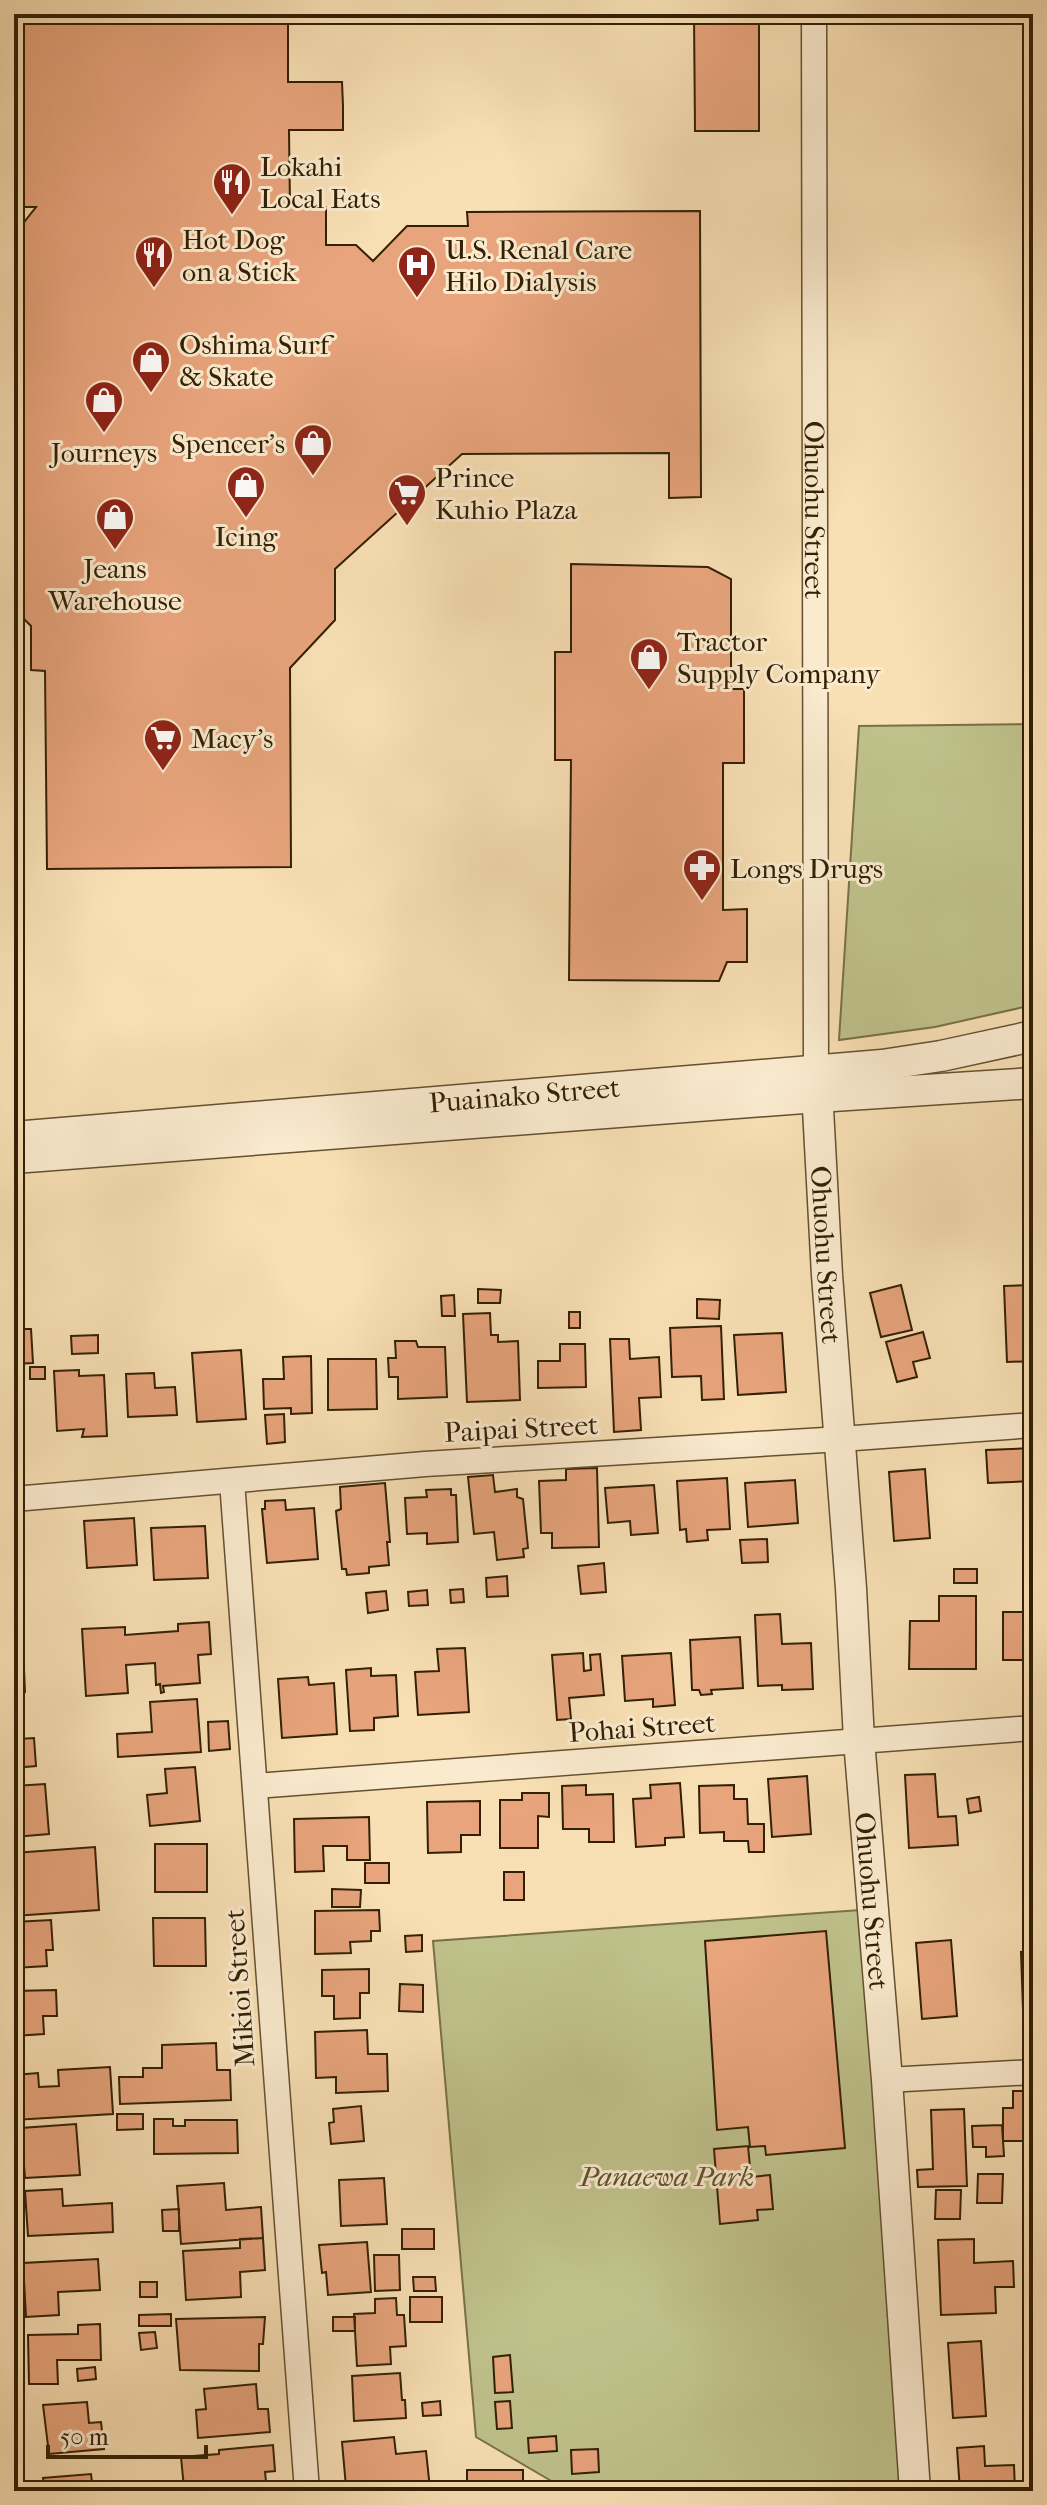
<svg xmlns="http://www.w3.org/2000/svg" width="1047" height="2505" font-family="'IM FELL French Canon',serif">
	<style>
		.green { fill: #bfc18b; stroke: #797048; stroke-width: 2 }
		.building { fill: #e8a47c; stroke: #332004; stroke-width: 2 }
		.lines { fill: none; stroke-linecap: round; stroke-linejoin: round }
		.minor-casing { stroke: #645030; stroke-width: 27 }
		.tertiary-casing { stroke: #645030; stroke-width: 33 }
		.minor { stroke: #faeace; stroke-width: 24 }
		.tertiary { stroke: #faeace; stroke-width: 30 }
		.labels { text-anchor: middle; stroke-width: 6; stroke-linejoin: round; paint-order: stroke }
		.poi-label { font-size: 28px; fill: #332004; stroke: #faeace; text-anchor: start }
		.street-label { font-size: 28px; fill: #332004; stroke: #faeace }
		.park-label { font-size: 28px; font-style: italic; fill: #5d502c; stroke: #faeace }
	</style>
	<rect width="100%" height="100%" fill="#f8dfb4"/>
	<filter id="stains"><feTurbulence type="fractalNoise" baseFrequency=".0025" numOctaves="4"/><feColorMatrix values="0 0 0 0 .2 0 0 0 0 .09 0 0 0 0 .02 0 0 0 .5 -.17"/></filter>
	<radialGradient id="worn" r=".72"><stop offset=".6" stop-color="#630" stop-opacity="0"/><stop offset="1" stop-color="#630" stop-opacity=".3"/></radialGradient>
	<path class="green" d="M1033,724V1005L935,1027L839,1040L859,726Z
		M860,1910L906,2491H554L553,2482L476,2437L433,1941Z"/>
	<path class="building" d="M14,14H288V82H342L343,106V130H289L290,207H326V245H356L373,261L407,226H468L467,212L700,211L701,497L669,498V453L462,454L335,569V620L290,668L291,867L47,869L45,671L31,670V626L14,609V231H17L36,207H14Z
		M694,14H759V131H695Z
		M571,564L708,567L731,579V689H744V763H723V910L747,909V962H727L719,981L569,980L571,760H555V652H571Z
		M901,1285L912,1330L881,1337L870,1293Z
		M1033,1285V1361L1007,1362L1004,1286Z
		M478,1289L501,1290L500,1303H478Z
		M454,1295L455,1316H442L441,1296Z
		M697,1299L720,1300L719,1319L697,1318Z
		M569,1312H580V1328H569Z
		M490,1313L491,1335H498V1342L518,1341L520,1400L467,1402L463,1314Z
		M721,1326L724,1399L702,1400L701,1376L672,1377L670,1328Z
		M14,1329H31L33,1363L14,1364Z
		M923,1332L930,1358L913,1362L917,1377L897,1382L886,1342Z
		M782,1333L786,1392L738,1395L734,1335Z
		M98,1335V1353L72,1354L71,1336Z
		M610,1339H629L630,1359L659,1357L661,1397L639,1398L641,1430L614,1432Z
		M395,1341H416L418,1347H445L447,1397L398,1399V1377H389L388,1358H396Z
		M560,1344H585L586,1387L538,1388V1361H560Z
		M241,1350L246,1419L197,1422L192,1353Z
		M311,1356L312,1413L291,1414V1408L264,1409L263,1379H284L283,1357Z
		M328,1359H376L377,1409L328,1410Z
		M30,1367H45V1379H30Z
		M79,1370V1376L104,1375L107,1436L82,1437L84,1429L57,1431L54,1371Z
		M154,1373L155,1388L175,1387L177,1415L128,1417L126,1374Z
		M284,1414L285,1442L267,1444L265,1415Z
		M1033,1448V1481L988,1483L986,1450Z
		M597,1468L599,1547L552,1548V1533H541L539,1481L566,1480V1469Z
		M925,1469L930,1538L894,1541L889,1472Z
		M493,1475L495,1492L517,1489V1497L523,1499L528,1548L523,1549L524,1557L497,1560L494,1532L474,1534L468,1477Z
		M727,1478L730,1529L707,1530L708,1540L687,1542L686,1529L680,1530L677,1481Z
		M795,1480L798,1523L748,1527L745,1483Z
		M385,1483L390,1542H387L389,1565L369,1567V1573L347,1575L346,1569H342L336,1511L341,1509L340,1487Z
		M654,1485L658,1533L631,1535L630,1521L608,1523L605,1488Z
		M451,1489V1495H456L458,1542L427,1544V1533L407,1534L405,1498L427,1497L426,1490Z
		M285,1500L286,1510L314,1508L318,1559L267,1563L262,1509H265V1501Z
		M134,1518L137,1565L87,1568L84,1521Z
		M205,1526L208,1578L154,1580L151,1528Z
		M767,1539L768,1562L742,1563L740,1540Z
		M604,1563L606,1592L581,1594L578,1566Z
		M954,1569H977V1583H954Z
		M507,1576L508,1596L487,1597L486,1578Z
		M463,1589L464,1602L451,1603L450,1590Z
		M427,1590L428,1605L409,1606L408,1592Z
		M386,1591L388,1610L368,1613L366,1593Z
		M939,1596H976V1669H909L910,1621H939Z
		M1003,1612H1033V1660H1003Z
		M780,1614L782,1644L811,1643L813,1689L782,1690V1685L758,1686L755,1615Z
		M209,1622L211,1654L198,1655L200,1683L163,1686L164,1692L161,1693L160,1684L156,1685L155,1663L126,1665L128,1693L86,1696L82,1629L125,1627V1635L178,1631V1624Z
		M740,1637L743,1688L711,1690L712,1694L701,1695L699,1690H692L690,1640Z
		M23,1647L25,1692L14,1693V1648Z
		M465,1648L469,1712L418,1715L415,1672L439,1671L437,1649Z
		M583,1653L584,1671L591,1670L590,1655L600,1654L604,1695L569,1698L571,1719L557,1720L552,1655Z
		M671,1653L675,1705L653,1707V1699L625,1701L622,1656Z
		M371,1668V1676L396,1675L398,1716L374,1718V1730L350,1731L346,1670Z
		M308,1677L309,1685L334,1683L337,1734L282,1738L278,1679Z
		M197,1699L201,1752L118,1757L117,1734L152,1732L150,1702Z
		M16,1715L18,1739L34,1738L36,1766L14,1768V1716Z
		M228,1721L230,1749L209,1751L208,1722Z
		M195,1767L200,1821L150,1826L147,1795L167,1793L165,1769Z
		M935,1774L938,1817L956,1816L958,1845L909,1848L905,1775Z
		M807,1776L811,1834L772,1837L768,1779Z
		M680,1783L684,1837L665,1838V1845L636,1847L633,1799L651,1798L650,1785Z
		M45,1784L49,1834L14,1837V1786Z
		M586,1785V1795L613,1794L614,1842H589V1829H563L562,1786Z
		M734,1785V1799H747L748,1824H764V1852H749L748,1841H724V1832L700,1833L699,1786Z
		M522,1793H549V1817L538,1816V1848H500V1800H522Z
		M979,1797L981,1811L969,1813L967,1799Z
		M480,1801V1835H461V1852L428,1853L427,1802Z
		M369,1817L370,1860H347V1846H323L324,1871L295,1872L294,1819Z
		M155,1844H207V1892H155Z
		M95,1847L99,1910L14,1916V1853Z
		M365,1863H389V1883H365Z
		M504,1872H524V1900H504Z
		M332,1889L361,1890L360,1907H332Z
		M379,1910L380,1931H371V1941L350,1942L351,1953L315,1954V1911Z
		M153,1918H205L206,1966H154Z
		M51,1920L53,1950H46L47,1966L14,1968V1922Z
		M826,1931L845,2148L766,2155L765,2146L750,2147L748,2127L717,2130L705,1941Z
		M422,1935V1951L406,1952L405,1936Z
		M951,1940L957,2016L922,2019L916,1943Z
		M1033,1951V2010H1023L1021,1952Z
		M369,1969V1993H360V2018L334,2019V1996H322V1970Z
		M400,1984L423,1985V2012L399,2011Z
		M56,1990L57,2016H43L44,2034L14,2036V1991Z
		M367,2030L368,2054H387L388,2091L336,2093V2077L316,2078L315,2032Z
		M216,2043L217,2070H230L231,2100L120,2104L119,2077H143V2068H162V2045Z
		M110,2067L113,2114L14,2120V2075L38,2073L39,2087L59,2086L58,2070Z
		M1013,2091H1033V2141H1003V2108H1013Z
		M361,2106L364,2141L331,2144L329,2123L334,2122L333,2109Z
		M964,2109L967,2186L918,2187L917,2170L933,2169L931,2110Z
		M117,2114H143V2129L117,2130Z
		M154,2119H173V2126H185V2120H237L238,2153L154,2154Z
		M76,2124L80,2175L25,2178L21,2128Z
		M1002,2125L1004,2156L986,2157V2147H973L972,2126Z
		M748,2146L751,2177L770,2175L773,2209L757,2210L758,2220L720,2224L714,2149Z
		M978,2174H1003L1002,2203H977Z
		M384,2178L387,2224L341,2226L339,2180Z
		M224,2183L226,2210L261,2207L263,2238L181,2244L177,2186Z
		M62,2189L63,2206L112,2203L113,2232L28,2236L25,2191Z
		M936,2190H961L960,2219H935Z
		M179,2209V2231H163L162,2210Z
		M402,2229H434V2249H402Z
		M263,2238L265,2270L240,2272L241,2297L186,2300L183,2251L240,2248V2239Z
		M974,2239V2263L1013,2261L1014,2287H995L996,2313L941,2315L938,2240Z
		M367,2242L371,2292L328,2295L326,2272L322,2273L319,2245Z
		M374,2255H399L400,2290L375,2291Z
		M98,2259L100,2290L58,2292L59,2315L26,2317L23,2263Z
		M413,2277H435L436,2291H414Z
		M140,2282H157V2297H140Z
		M410,2297H442V2322H410Z
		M396,2298L397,2315H404L406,2346L390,2347L391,2364L357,2366L354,2314L375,2313V2299Z
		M171,2314V2326H139V2315Z
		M265,2317L263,2344H259V2371L180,2370L176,2319Z
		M333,2317H355V2331H333Z
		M100,2324L101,2360H57L58,2384H29L28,2335L78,2334V2325Z
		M155,2332L157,2348L141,2350L139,2333Z
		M981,2341L986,2416L953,2418L948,2343Z
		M510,2355L513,2392L495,2393L493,2357Z
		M95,2367L96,2379L78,2381L77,2369Z
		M400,2373L402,2400H405L406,2418L354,2421L352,2376Z
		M256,2384L258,2409H268L270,2432L198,2438L196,2410L206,2409L204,2389Z
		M440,2401L441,2415L423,2416L422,2403Z
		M510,2401L512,2428L497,2429L495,2402Z
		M87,2402L89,2423L101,2422L104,2449L49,2454L43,2405Z
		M556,2436L557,2451L529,2453L528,2438Z
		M394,2437L396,2454L426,2451L430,2489L399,2491L398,2482L346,2487L342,2442Z
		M273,2445L275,2471L265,2472L267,2491H195V2488H184L181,2457L219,2454V2450Z
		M984,2446L985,2466L1014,2465L1015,2491H960L957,2448Z
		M598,2449L599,2472L572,2474L571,2450Z
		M467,2470H523V2490L541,2491H467Z
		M91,2474L92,2482L104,2481L105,2491H45L43,2478Z"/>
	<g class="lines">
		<g class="minor-casing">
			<g id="minor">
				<path id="s1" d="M814,14L816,1071"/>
				<path d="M232,1481L307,2491"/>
				<path d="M14,1499L425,1464L841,1439L1033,1425"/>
				<path d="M255,1786L1033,1728"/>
				<path d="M887,2080L1033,2072"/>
			</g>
		</g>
		<g class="tertiary-casing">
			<g id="tertiary">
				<path id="s2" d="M816,1071L827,1275L851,1588L859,1740L887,2080L915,2491"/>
				<path id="s3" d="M14,1137L882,1065L941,1056L1033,1036"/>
				<path d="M14,1158L817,1097L1033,1083"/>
			</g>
		</g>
		<use href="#minor" class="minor"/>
		<use href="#tertiary" class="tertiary"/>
	</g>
	<defs>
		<g id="restaurant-pin" transform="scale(2)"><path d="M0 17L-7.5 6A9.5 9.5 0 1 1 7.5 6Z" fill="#8f2418" stroke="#faeace"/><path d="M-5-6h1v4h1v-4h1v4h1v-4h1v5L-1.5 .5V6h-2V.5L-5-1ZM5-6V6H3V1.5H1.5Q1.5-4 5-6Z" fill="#fff"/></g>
		<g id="hospital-pin" transform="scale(2)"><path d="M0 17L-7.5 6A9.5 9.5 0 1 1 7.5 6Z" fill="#8f2418" stroke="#faeace"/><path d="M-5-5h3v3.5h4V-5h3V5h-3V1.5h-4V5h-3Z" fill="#fff"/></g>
		<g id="shop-pin" transform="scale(2)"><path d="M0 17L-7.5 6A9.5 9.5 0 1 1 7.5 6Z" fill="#8f2418" stroke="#faeace"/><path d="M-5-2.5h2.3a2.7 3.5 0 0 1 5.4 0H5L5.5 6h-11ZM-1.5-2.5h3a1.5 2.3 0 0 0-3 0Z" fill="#fff"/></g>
		<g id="supermarket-pin" transform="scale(2)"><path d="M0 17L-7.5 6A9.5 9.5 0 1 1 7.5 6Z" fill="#8f2418" stroke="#faeace"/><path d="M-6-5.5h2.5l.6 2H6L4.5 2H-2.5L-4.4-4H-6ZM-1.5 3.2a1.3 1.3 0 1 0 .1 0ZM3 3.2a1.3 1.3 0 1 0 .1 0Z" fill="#fff"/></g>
		<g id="pharmacy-pin" transform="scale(2)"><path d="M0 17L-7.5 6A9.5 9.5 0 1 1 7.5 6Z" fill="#8f2418" stroke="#faeace"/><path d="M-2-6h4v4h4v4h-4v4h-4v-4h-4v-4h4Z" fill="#fff"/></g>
	</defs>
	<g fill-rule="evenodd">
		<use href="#restaurant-pin" x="232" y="182"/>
		<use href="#restaurant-pin" x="154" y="255"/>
		<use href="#hospital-pin" x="417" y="265"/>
		<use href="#shop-pin" x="151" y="360"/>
		<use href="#shop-pin" x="104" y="400"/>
		<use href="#shop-pin" x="313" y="443"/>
		<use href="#shop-pin" x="246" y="485"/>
		<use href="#supermarket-pin" x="407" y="493"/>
		<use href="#shop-pin" x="115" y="517"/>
		<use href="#shop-pin" x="649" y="657"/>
		<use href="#supermarket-pin" x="163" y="738"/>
		<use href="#pharmacy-pin" x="702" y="868"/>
	</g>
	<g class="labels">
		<g class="poi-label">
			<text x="260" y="176">Lokahi<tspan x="260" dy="32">Local Eats</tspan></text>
			<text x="182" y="249">Hot Dog<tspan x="182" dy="32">on a Stick</tspan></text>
			<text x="445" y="259">U.S. Renal Care<tspan x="445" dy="32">Hilo Dialysis</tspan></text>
			<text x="179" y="354">Oshima Surf<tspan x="179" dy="32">&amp; Skate</tspan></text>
			<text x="285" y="453" text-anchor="end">Spencer's</text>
			<text x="104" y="462" text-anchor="middle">Journeys</text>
			<text x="435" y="487">Prince<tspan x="435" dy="32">Kuhio Plaza</tspan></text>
			<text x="246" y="546" text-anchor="middle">Icing</text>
			<text x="115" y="578" text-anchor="middle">Jeans<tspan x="115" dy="32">Warehouse</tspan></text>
			<text x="677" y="651">Tractor<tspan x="677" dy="32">Supply Company</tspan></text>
			<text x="191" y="748">Macy's</text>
			<text x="730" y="878">Longs Drugs</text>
		</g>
		<g class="street-label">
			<text dy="10" stroke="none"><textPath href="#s1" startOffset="496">Ohuohu Street</textPath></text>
			<text dy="10" stroke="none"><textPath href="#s3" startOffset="512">Puainako Street</textPath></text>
			<text dy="10" stroke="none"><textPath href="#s2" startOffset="184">Ohuohu Street</textPath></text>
			<text transform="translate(521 1428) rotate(-3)" y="10">Paipai Street</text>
			<text transform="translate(642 1727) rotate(-4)" y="10">Pohai Street</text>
			<text dy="10" stroke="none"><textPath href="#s2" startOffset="832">Ohuohu Street</textPath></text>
			<text transform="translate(239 1988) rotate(-94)" y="10">Mikioi Street</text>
		</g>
		<g class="park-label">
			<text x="667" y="2186">Panaewa Park</text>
		</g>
	</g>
	<rect width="1047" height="2505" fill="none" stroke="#f8dfb4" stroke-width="48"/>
	<rect x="16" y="16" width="1015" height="2473" fill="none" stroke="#332004" stroke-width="4"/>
	<rect x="24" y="24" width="999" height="2457" fill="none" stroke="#332004" stroke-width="2"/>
	<path d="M48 2445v12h158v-12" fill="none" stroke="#332004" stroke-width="4"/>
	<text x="60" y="2445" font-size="24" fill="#332004" stroke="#faeace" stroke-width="6" paint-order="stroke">50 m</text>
	<rect width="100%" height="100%" filter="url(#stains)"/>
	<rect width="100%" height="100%" fill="url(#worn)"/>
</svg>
